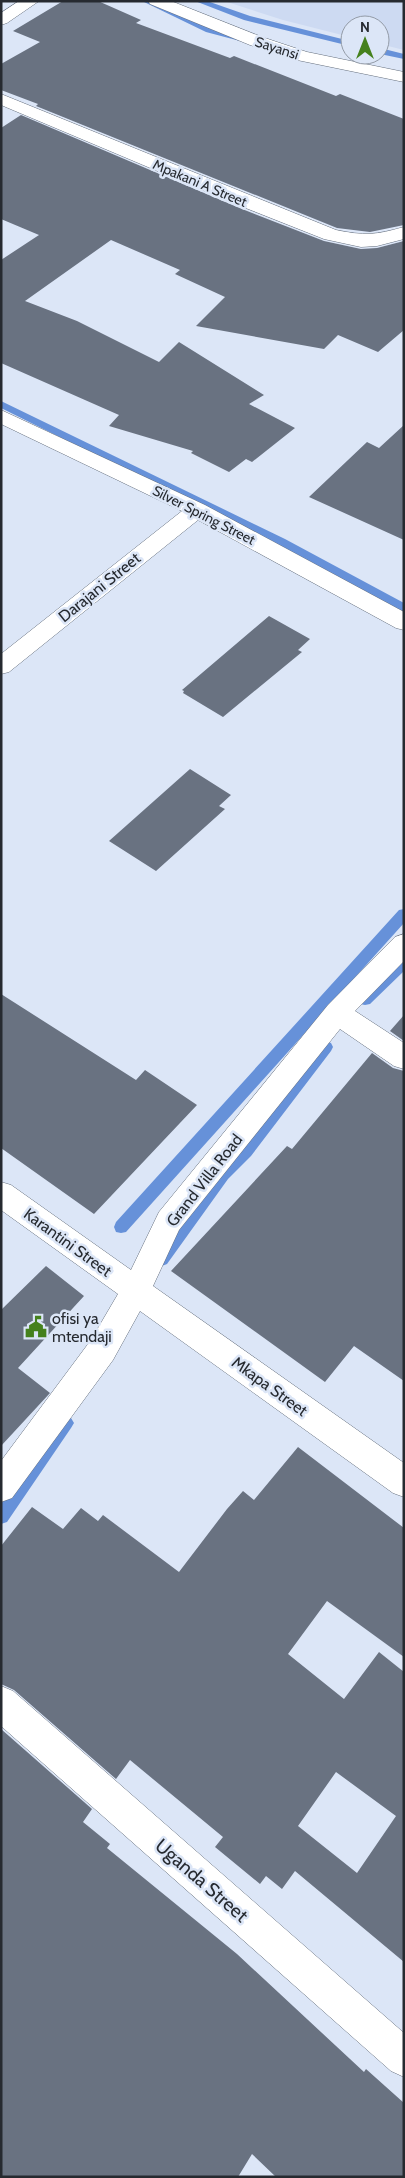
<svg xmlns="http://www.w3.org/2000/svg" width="405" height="2178" font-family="Cabin,sans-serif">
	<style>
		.built { fill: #cddaf2 }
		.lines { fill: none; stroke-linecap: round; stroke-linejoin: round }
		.stream { fill: #6691d9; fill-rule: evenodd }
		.building { fill: #697281; fill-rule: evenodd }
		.minor-casing { stroke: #656f7d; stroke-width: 1 }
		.minor { fill: #fff; fill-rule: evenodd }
		.labels { text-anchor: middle; stroke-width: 5; stroke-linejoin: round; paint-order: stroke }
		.far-street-label { font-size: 14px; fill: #262a30; stroke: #dce6f7 }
		.street-label { font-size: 16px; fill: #262a30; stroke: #dce6f7 }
		.poi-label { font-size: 16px; fill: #262a30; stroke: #dce6f7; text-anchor: start }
		.near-street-label { font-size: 19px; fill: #262a30; stroke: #dce6f7 }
	</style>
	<rect width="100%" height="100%" fill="#dce6f7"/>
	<path class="built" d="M224,1H404V50L380,44V25H350V37L283,20Z"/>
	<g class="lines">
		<path class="stream" d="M142,1H153L212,28L244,39L240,41L206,32Z
			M195,1H207L250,16L350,41V46L244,20Z
			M380,48L404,54V59L380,54Z
			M1,401L285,539L404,603V612L277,545L1,408Z
			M404,909V923L126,1232L121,1233L116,1232L114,1227L116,1222L399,910Z
			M404,958V971L370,1004L365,1005L360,1004L358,1000L360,996L399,959Z
			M326,1041L331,1043L333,1047L331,1051L251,1156L228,1179L167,1264L162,1266L157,1264L155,1259L157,1254L218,1171L241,1148L321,1043Z
			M66,1416L71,1418L74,1423L71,1428L7,1522L1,1524V1502L61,1418Z"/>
	</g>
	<path class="building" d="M63,1H98L141,20L136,23L230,58L234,56L336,96L340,94L404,119V225L370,232L337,228L36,106L38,104L1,90V64L40,42L13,31Z
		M21,115L237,207L324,241L361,249L377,248L404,241V330L378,352L338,335L324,349L196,326L225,297L175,274L180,270L111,240L25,301L77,321L159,362L179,342L264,395L249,404L295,428L252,462L246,459L229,472L191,453L193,451L109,426L119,415L1,363V260L39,235L1,219V128Z
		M404,425V540L309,497L367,442L379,448Z
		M269,616L310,639L298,650L302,652L223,717L183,693L184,691L182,690Z
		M190,769L231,795L219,806L225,809L156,871L109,841Z
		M1,994L136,1080L145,1070L197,1105L94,1214L1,1148Z
		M404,1015V1041L390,1031Z
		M372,1053L393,1068L404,1071V1381L354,1346L325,1382L171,1271L287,1146L292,1149Z
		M46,1266L84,1296L18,1368L50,1393L1,1446V1310Z
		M298,1447L404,1528V1657L327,1601L288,1654L344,1699L379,1652L404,1672V1962L295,1871L282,1889L266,1876L260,1884L215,1847L223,1837L130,1760L116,1779L14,1690L1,1684V1546L32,1507L63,1529L81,1508L98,1521L103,1515L179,1572L227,1509L243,1491L254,1500ZM336,1772L396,1816L357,1873L298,1826Z
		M1,1729L92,1809L83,1822L110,1844L107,1848L237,1954L364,2072L366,2069L404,2103V2177H276L252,2154L238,2177H1Z"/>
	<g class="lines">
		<g class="minor-casing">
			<path id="minor" d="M19,1H39L7,23L1,25V13Z
				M148,1H171L262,37L307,52L404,72V82L297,60L250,45L150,4Z
				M1,94L336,230C365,236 375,235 404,227V239L377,246L361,247L324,239L238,205L1,105Z
				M1,410L205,505L404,612V630L396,628L198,520L9,672L1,674V654L182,511L1,424Z
				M404,934V961L355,1011L404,1043V1069L394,1066L340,1029L179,1230L153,1286L404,1463V1497L393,1493L140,1311L113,1360L12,1498L1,1502V1461L91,1340L118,1294L1,1210V1182L11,1185L131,1270L159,1212L328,1005L395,937Z
				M1,1686L13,1691L404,2033V2077L391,2071L1,1726Z"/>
		</g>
		<use href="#minor" class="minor"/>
	</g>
	<defs>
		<g id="civic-bare" transform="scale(1.725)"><path d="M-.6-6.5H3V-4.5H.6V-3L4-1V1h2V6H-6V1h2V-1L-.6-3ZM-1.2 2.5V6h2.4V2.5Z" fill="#45811d" stroke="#dce6f7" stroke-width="2.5" paint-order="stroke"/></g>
	</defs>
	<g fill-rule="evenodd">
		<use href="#civic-bare" x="36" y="1327"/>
	</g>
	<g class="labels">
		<g class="far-street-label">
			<text transform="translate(277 48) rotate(18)" y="5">Sayansi</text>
			<text transform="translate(200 183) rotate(23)" y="5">Mpakani A Street</text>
			<text transform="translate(204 515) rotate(27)" y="5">Silver Spring Street</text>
		</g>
		<g class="street-label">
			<text transform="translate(99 587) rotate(-39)" y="6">Darajani Street</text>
			<text transform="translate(204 1180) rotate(-52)" y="6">Grand Villa Road</text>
			<text transform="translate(68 1242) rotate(36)" y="6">Karantini Street</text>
			<text transform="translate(270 1386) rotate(36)" y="6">Mkapa Street</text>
		</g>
		<g class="poi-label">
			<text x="52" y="1324">ofisi ya<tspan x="52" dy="18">mtendaji</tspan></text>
		</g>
		<g class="near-street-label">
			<text transform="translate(202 1880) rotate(41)" y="7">Uganda Street</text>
		</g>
	</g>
	<rect width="405" height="2178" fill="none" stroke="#262a30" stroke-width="5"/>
	<g transform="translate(365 40)"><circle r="24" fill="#dce6f7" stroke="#939ba7"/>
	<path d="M0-4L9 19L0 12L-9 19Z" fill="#45811d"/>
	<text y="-8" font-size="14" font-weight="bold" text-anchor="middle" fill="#262a30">N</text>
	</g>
</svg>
